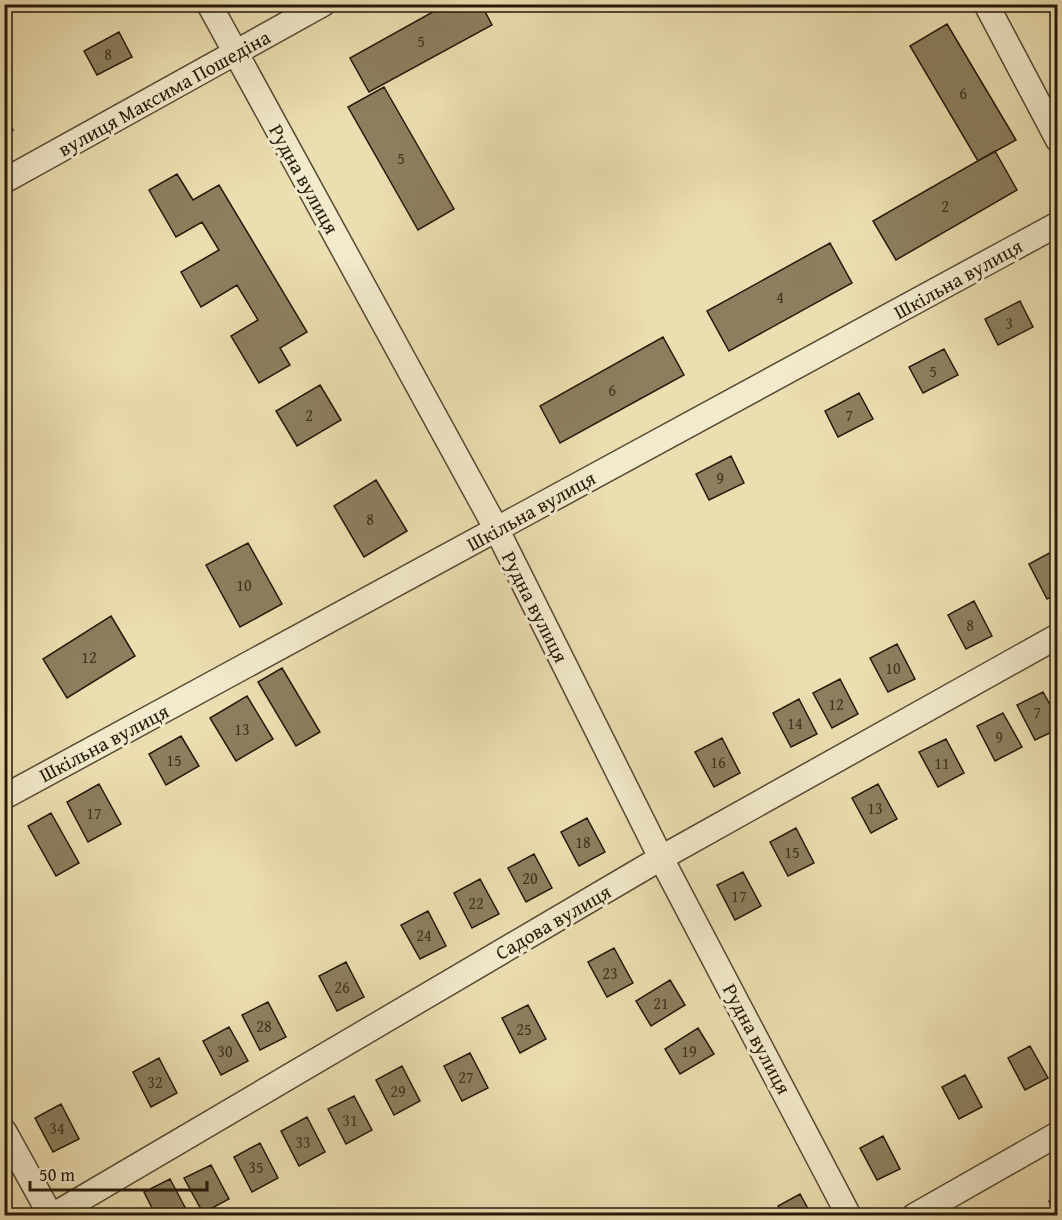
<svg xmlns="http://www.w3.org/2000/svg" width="1062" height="1220" font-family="'Gentium Book Plus',serif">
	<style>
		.building { fill: #8c7f5f; stroke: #251908; stroke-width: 1.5 }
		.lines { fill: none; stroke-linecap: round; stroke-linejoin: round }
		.street-casing { stroke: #564a32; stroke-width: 27 }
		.street { stroke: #f2eacc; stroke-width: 24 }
		.labels { text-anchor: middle; stroke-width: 6; stroke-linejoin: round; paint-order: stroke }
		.number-label { font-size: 16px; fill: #3f321e }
		.street-label { font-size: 20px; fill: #251908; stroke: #f2eacc }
	</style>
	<rect width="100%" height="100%" fill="#ebdeb0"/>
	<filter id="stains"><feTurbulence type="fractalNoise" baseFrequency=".00333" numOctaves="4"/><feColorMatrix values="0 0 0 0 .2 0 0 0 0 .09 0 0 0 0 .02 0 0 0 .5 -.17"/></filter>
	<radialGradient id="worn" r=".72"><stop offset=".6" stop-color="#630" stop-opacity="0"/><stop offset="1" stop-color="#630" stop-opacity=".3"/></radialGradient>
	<path class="building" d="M447,4H481L492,25L369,92L350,58Z
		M947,24L1016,140L978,161L910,46Z
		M119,32L132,57L97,75L84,51Z
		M384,87L454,209L418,230L348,107Z
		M4,113L13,130L4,135Z
		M995,151L1017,190L896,260L873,221Z
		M177,174L193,200L219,185L307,332L280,348L290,365L259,383L231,336L258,320L237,285L201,307L181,272L219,250L202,222L176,237L149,190Z
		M830,243L852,283L729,351L707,311Z
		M1020,301L1033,327L998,345L985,319Z
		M663,337L684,375L560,443L540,406Z
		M944,349L958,375L923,393L909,367Z
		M320,385L341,420L297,446L276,411Z
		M859,393L873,419L838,437L825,411Z
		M731,456L744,483L709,500L696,474Z
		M376,480L407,531L364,557L334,506Z
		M248,543L282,604L240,627L206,565Z
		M1055,550L1058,555V593L1047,599L1029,564Z
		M974,601L992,636L966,649L948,615Z
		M111,616L135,656L67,698L43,659Z
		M897,644L915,679L888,692L870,658Z
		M282,668L320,732L296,746L258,682Z
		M840,679L858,714L832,728L813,693Z
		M1043,692L1058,719V729L1035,740L1017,705Z
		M247,696L273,739L236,761L210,718Z
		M799,699L817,734L791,747L773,713Z
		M1003,713L1022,747L995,761L977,726Z
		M181,736L199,766L166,785L149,754Z
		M722,738L740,773L714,787L695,752Z
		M946,739L964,773L938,787L919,752Z
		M99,784L121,824L88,842L67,802Z
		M878,784L897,819L871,833L852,798Z
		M51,813L79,863L56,876L28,826Z
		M587,818L605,852L579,866L561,832Z
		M796,828L814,863L788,876L770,842Z
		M534,854L552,888L526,902L508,868Z
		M743,872L761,906L735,920L717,885Z
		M480,879L499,914L472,928L454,893Z
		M428,911L446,946L420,959L401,925Z
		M614,948L633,983L607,997L588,962Z
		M346,962L364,997L337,1011L319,976Z
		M670,980L685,1005L651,1026L636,1001Z
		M268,1002L286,1037L260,1050L242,1015Z
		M528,1005L546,1039L520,1053L502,1018Z
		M229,1027L248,1061L221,1075L203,1041Z
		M698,1028L714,1054L680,1074L665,1049Z
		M1030,1046L1048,1078L1025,1090L1008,1058Z
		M470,1053L488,1088L462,1101L444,1066Z
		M159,1058L177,1093L151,1107L133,1072Z
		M402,1066L420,1101L394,1115L376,1080Z
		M965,1075L982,1107L959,1119L942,1087Z
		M354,1096L372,1130L346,1144L328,1109Z
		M61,1104L79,1139L53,1152L35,1118Z
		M307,1117L325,1152L299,1166L281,1131Z
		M883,1136L900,1169L877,1180L860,1148Z
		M260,1143L278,1178L252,1192L234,1157Z
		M211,1165L229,1199L203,1213L184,1178Z
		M170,1179L188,1213L184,1216H156L144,1192Z
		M800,1194L812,1216H783L778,1206Z
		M1058,1197V1216H1057L1049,1201Z"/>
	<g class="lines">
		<g class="street-casing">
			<path id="street" d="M209,4L497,530L661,858L849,1216
				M986,4L1058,140
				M4,181L323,4
				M4,797L1058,224
				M4,1131L51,1216
				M52,1216L661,858L1058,636
				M914,1216L1058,1134"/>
		</g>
		<use href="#street" class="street"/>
	</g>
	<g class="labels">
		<g class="number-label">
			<text x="421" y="47">5</text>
			<text x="108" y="60">8</text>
			<text x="963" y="99">6</text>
			<text x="401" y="164">5</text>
			<text x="945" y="212">2</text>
			<text x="780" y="303">4</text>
			<text x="1009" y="329">3</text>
			<text x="933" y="377">5</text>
			<text x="612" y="396">6</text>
			<text x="309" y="421">2</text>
			<text x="849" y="421">7</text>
			<text x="720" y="484">9</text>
			<text x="370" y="525">8</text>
			<text x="244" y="591">10</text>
			<text x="970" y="631">8</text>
			<text x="89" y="663">12</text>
			<text x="893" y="674">10</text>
			<text x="836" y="710">12</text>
			<text x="1037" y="718">7</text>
			<text x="795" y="729">14</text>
			<text x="242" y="735">13</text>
			<text x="999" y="743">9</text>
			<text x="174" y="766">15</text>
			<text x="718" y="768">16</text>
			<text x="942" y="769">11</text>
			<text x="875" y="814">13</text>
			<text x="94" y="819">17</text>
			<text x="583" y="848">18</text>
			<text x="792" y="858">15</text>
			<text x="530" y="884">20</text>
			<text x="739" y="902">17</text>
			<text x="476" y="909">22</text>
			<text x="424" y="941">24</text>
			<text x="610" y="979">23</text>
			<text x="342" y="993">26</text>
			<text x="661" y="1009">21</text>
			<text x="264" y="1032">28</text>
			<text x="524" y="1035">25</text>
			<text x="225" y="1057">30</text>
			<text x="689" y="1057">19</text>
			<text x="466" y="1083">27</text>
			<text x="155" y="1088">32</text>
			<text x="398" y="1097">29</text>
			<text x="350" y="1126">31</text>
			<text x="57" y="1134">34</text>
			<text x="303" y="1148">33</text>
			<text x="256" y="1173">35</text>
		</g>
		<g class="street-label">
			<text transform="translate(164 93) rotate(-29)" y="7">вулиця Максима Пошедіна</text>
			<text transform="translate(304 179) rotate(61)" y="7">Рудна вулиця</text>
			<text transform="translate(958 279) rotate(-29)" y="7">Шкільна вулиця</text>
			<text transform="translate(531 511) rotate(-29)" y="7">Шкільна вулиця</text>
			<text transform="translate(535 607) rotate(63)" y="7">Рудна вулиця</text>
			<text transform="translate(104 743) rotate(-28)" y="7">Шкільна вулиця</text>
			<text transform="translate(553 922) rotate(-30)" y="7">Садова вулиця</text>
			<text transform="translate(757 1039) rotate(62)" y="7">Рудна вулиця</text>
		</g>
	</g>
	<rect width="1062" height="1220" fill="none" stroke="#ebdeb0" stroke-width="24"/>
	<rect x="6" y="6" width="1050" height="1208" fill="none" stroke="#251908" stroke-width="3"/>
	<rect x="12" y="12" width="1038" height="1196" fill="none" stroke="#251908" stroke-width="1.5"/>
	<path d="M30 1181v9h177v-9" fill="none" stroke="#251908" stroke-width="3"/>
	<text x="39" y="1181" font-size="18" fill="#251908" stroke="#f2eacc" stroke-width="4.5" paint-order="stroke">50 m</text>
	<rect width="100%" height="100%" filter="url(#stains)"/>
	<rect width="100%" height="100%" fill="url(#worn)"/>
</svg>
